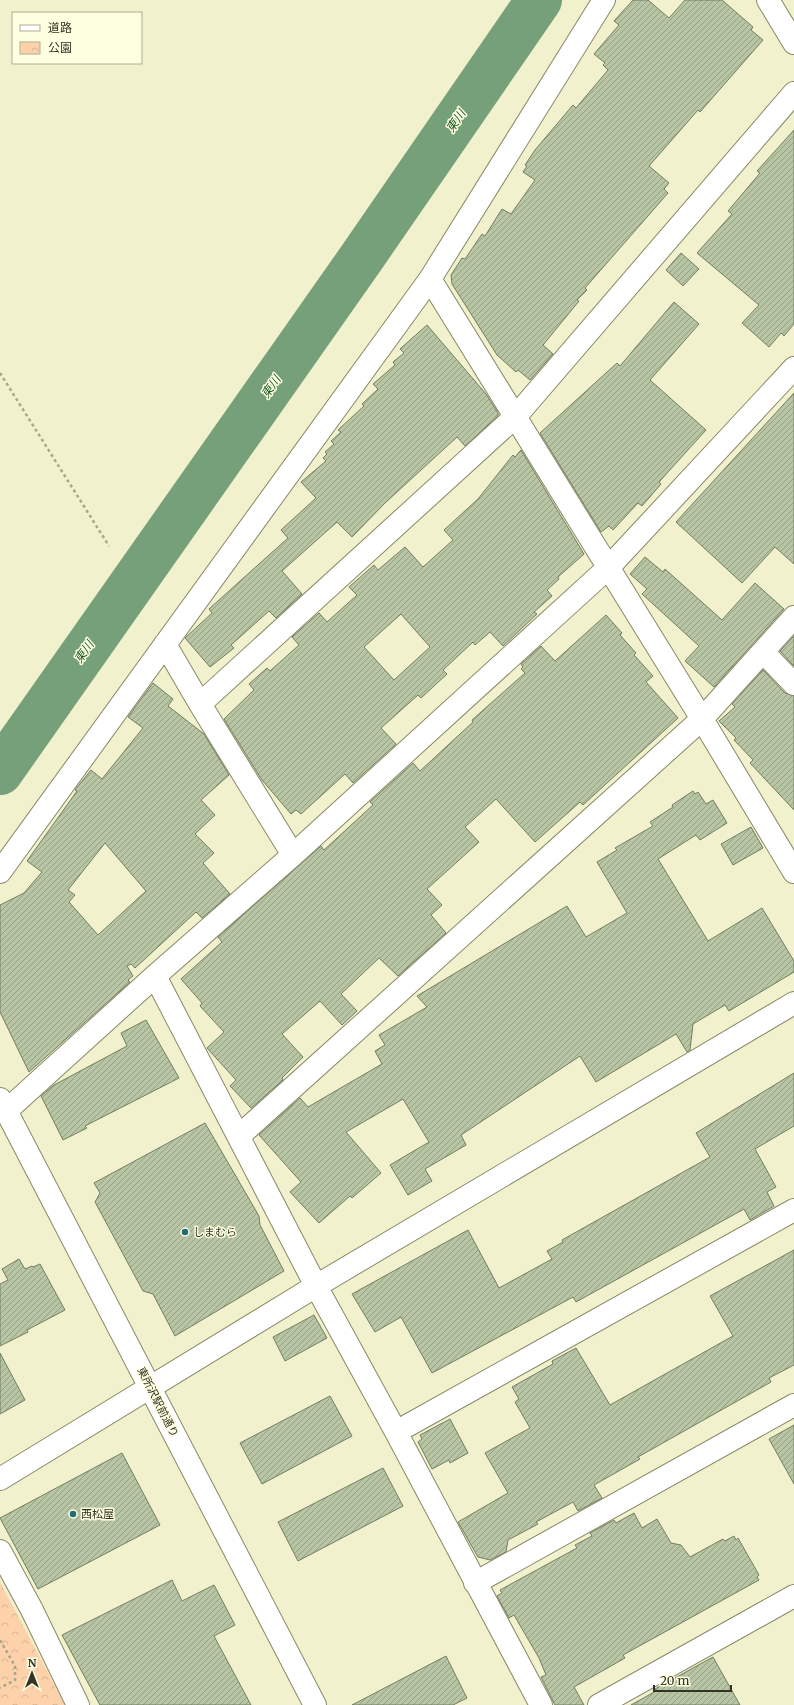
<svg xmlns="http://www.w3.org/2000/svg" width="794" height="1705" font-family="Merriweather,'Noto Sans JP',serif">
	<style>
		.park { fill: url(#park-crowns) }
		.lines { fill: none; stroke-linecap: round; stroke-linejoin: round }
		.river { stroke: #75a079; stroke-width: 46 }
		.building { fill: url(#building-hatch); stroke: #717e60; fill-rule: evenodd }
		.minor-casing { stroke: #898867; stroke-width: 24 }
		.path { stroke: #a7a78b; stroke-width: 2.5; stroke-dasharray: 3 3; stroke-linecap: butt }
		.minor { stroke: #fff; stroke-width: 22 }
		.poi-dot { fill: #216b76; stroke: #fefee1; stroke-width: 1.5 }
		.labels { text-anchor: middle; stroke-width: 3; stroke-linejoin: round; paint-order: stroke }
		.poi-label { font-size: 11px; fill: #343426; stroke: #fefee1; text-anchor: start }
		.street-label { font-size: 11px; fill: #343426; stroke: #fefee1 }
		.water-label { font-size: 12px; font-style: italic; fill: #185925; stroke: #fefee1 }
	</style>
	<defs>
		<pattern id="park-crowns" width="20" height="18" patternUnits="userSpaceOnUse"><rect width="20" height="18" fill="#fdd2aa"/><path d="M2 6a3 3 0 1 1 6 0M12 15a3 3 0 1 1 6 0" fill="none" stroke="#d9b592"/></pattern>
		<pattern id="building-hatch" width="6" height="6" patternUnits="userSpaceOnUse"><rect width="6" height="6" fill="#b7c5a4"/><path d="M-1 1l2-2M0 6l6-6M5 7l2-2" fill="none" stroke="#96a185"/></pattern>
	</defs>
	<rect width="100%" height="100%" fill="#f2f1cd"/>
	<path class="park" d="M0,1582L65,1705H0Z"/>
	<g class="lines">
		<path class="river" d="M0,772L362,257L539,0"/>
	</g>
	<path class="building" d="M633,0H648L669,18L685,0H722L753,27L751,30L763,40L700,112L698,110L649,166L669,183L664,189L668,193L585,288L587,290L577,300L579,301L543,345L553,354L530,380L518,370L516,372L497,355L452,284L451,275L462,258L465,259L482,234L485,236L502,209L511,214L535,180L523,172L527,166L525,165L535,150L573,105L576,108L608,70L603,65L605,63L594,54L619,25L614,21Z
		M794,130V324L784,336L781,333L769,347L742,323L759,305L697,253L732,214L728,211L760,173L757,171Z
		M681,253L699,269L683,286L666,270Z
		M674,302L699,324L650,380L706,430L659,482L661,484L642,506L638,503L613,530L609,526L601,532L540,433L617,363L620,366Z
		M427,325L486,394L498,413V416L465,446L457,437L385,503L352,537L337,522L282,571L302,594L276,618L269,611L231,645L234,648L210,667L185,638L212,613L209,609L288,538L281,530L316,498L301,482L326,461L323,458L327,454L325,452L334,444L331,441L341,432L338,430L364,406L362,404L378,389L373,384L395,365L393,362L404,353L400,349Z
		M794,393V564L775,547L742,583L676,522Z
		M521,450L584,554L558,577L559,579L547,590L552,596L534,612L537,614L503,646L490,632L475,645L473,642L443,670L447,674L421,698L418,695L381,728L396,744L353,783L345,774L301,814L296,810L291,814L262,780L224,719L254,690L249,684L267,668L270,671L299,645L292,637L319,613L327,622L357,595L349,587L374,565L378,570L405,547L423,567L453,540L444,530L478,499L513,455L515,457ZM401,614L430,647L394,680L364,647Z
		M645,557L663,572L665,569L722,620L755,583L784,609L714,687L685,661L699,646L642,594L647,589L630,574Z
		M606,615L622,633L620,635L636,653L634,655L653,676L646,682L678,718L583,805L580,802L535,842L496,799L465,827L479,842L427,889L442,905L431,915L446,933L398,976L379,958L341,994L357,1011L342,1025L320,1001L282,1034L303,1057L282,1078L283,1080L251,1108L230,1086L236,1080L207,1048L224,1032L200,1006L202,1003L181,979L222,942L218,937L321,846L324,850L373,805L370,802L413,763L420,771L473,722L472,720L525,673L521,669L523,667L521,664L541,646L555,661Z
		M794,636V666L780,651Z
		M763,670L785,693L794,696V810L750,763L753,760L734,740L736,738L719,721L735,707L732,704Z
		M153,683L173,699L168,706L204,734L229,775L201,800L215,815L195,834L214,853L203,863L230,894L202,918L196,912L135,968L131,964L127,966L133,976L128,980L130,982L29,1072L0,1012V905L24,893L42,872L27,861L77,791L75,790L91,770L102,779L143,728L128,717ZM105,843L146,891L98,935L69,902L75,895L68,890Z
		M693,791L695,794L698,792L706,804L713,800L727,823L700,840L696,835L658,859L708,941L762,908L794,961V972L729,1011L725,1005L693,1024L690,1050L687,1052L676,1034L596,1082L580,1056L461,1135L466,1145L425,1169L432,1181L408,1195L390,1165L429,1142L403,1099L346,1132L381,1173L352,1198L350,1196L319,1223L290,1192L301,1182L259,1135L300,1098L308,1107L382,1064L375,1051L385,1045L379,1035L427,1007L417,996L567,906L586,937L627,913L597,862L617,850L615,848L653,826L650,822L673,807L672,805Z
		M751,827L763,848L733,865L721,844Z
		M146,1020L179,1078L85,1126L87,1128L63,1140L41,1096L54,1085L127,1046L121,1033Z
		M794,1073V1126L755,1149L776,1187L767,1192L774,1206L750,1220L744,1209L576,1302L573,1297L432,1373L401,1317L375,1332L352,1294L468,1230L499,1288L552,1259L547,1251L563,1242L562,1240L710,1157L696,1133Z
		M205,1123L259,1216L260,1225L284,1271L175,1336L153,1294L143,1291L95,1202L100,1193L94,1183Z
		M794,1250V1365L769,1378L771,1382L638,1457L640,1459L594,1485L602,1498L578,1511L573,1502L536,1522L538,1524L508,1540L506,1552L490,1560L478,1557L458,1522L508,1493L485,1453L530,1428L515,1402L519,1399L512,1387L553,1364L552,1361L576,1348L610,1405L733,1336L710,1296Z
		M19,1259L25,1269L32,1266L33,1267L40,1264L65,1310L27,1330L28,1332L0,1346V1284L8,1280L2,1269Z
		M314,1315L327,1338L285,1361L273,1337Z
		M0,1353L25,1400L0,1414Z
		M330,1396L352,1436L262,1484L240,1443Z
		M450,1419L468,1453L450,1463L449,1460L432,1469L418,1442L422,1439L420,1435Z
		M794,1425V1484L769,1439Z
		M122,1453L160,1525L38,1589L0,1518Z
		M383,1468L403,1506L298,1561L278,1522Z
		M634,1513L642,1528L657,1519L671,1543L681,1545L690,1557L723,1539L725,1541L734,1536L736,1540L738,1538L759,1575L757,1577L759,1580L623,1655L625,1658L574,1687L584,1705H555L541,1677L546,1675L539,1658L514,1615L509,1618L497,1596L502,1593L500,1590L577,1548L575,1545L592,1536L590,1533L614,1520L616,1523Z
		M172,1580L182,1601L214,1585L235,1625L214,1636L251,1705H100L62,1635Z
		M446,1656L467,1698L453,1705H352Z
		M713,1657L740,1705H631L656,1691L655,1689Z"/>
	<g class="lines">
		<g class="minor-casing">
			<path id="minor" d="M768,0L794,43
				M430,279L702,719L794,872
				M165,644L200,704L293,855
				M763,652L794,684
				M200,704L516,416L794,93
				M0,872L430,279L604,0
				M155,976L316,1286L396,1432L541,1705
				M0,1099L315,1705
				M6,1111L155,976L293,855L609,567L794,368
				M239,1136L702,719L794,617
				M396,1432L794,1210
				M0,1479L316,1286L794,1003
				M0,1551L32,1610L78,1705
				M475,1583L794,1405
				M599,1705L794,1596"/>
		</g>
		<path class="path" d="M0,373L109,546
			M0,1640L15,1666V1680L0,1688"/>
		<use href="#minor" class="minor"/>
	</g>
	<g class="poi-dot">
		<circle cx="185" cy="1232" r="4"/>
		<circle cx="73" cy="1514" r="4"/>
	</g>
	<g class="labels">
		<g class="poi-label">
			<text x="193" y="1236">しまむら</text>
			<text x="81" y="1518">西松屋</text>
		</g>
		<g class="street-label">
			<text transform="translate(158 1402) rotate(63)" y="4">東所沢駅前通り</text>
		</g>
		<g class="water-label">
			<text transform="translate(456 121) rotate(-56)" y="4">東川</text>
			<text transform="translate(271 387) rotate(-55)" y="4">東川</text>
			<text transform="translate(84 652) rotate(-55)" y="4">東川</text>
		</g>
	</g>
	<rect x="12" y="12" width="130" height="52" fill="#fefee1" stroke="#adad96"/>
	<rect x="20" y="25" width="20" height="6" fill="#ffffff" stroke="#adad96"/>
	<text x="48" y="32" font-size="12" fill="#343426">道路</text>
	<rect x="20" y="42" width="20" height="12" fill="url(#park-crowns)" stroke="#adad96"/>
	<text x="48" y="52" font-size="12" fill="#343426">公園</text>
	<g transform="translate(32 1673)" stroke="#fefee1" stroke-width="3" paint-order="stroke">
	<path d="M0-3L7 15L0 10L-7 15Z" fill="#343426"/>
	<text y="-6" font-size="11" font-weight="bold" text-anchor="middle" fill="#343426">N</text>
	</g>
	<path d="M654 1685v6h77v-6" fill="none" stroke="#343426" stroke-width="2"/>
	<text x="660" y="1685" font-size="12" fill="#343426" stroke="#fefee1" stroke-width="3" paint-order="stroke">20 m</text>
</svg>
